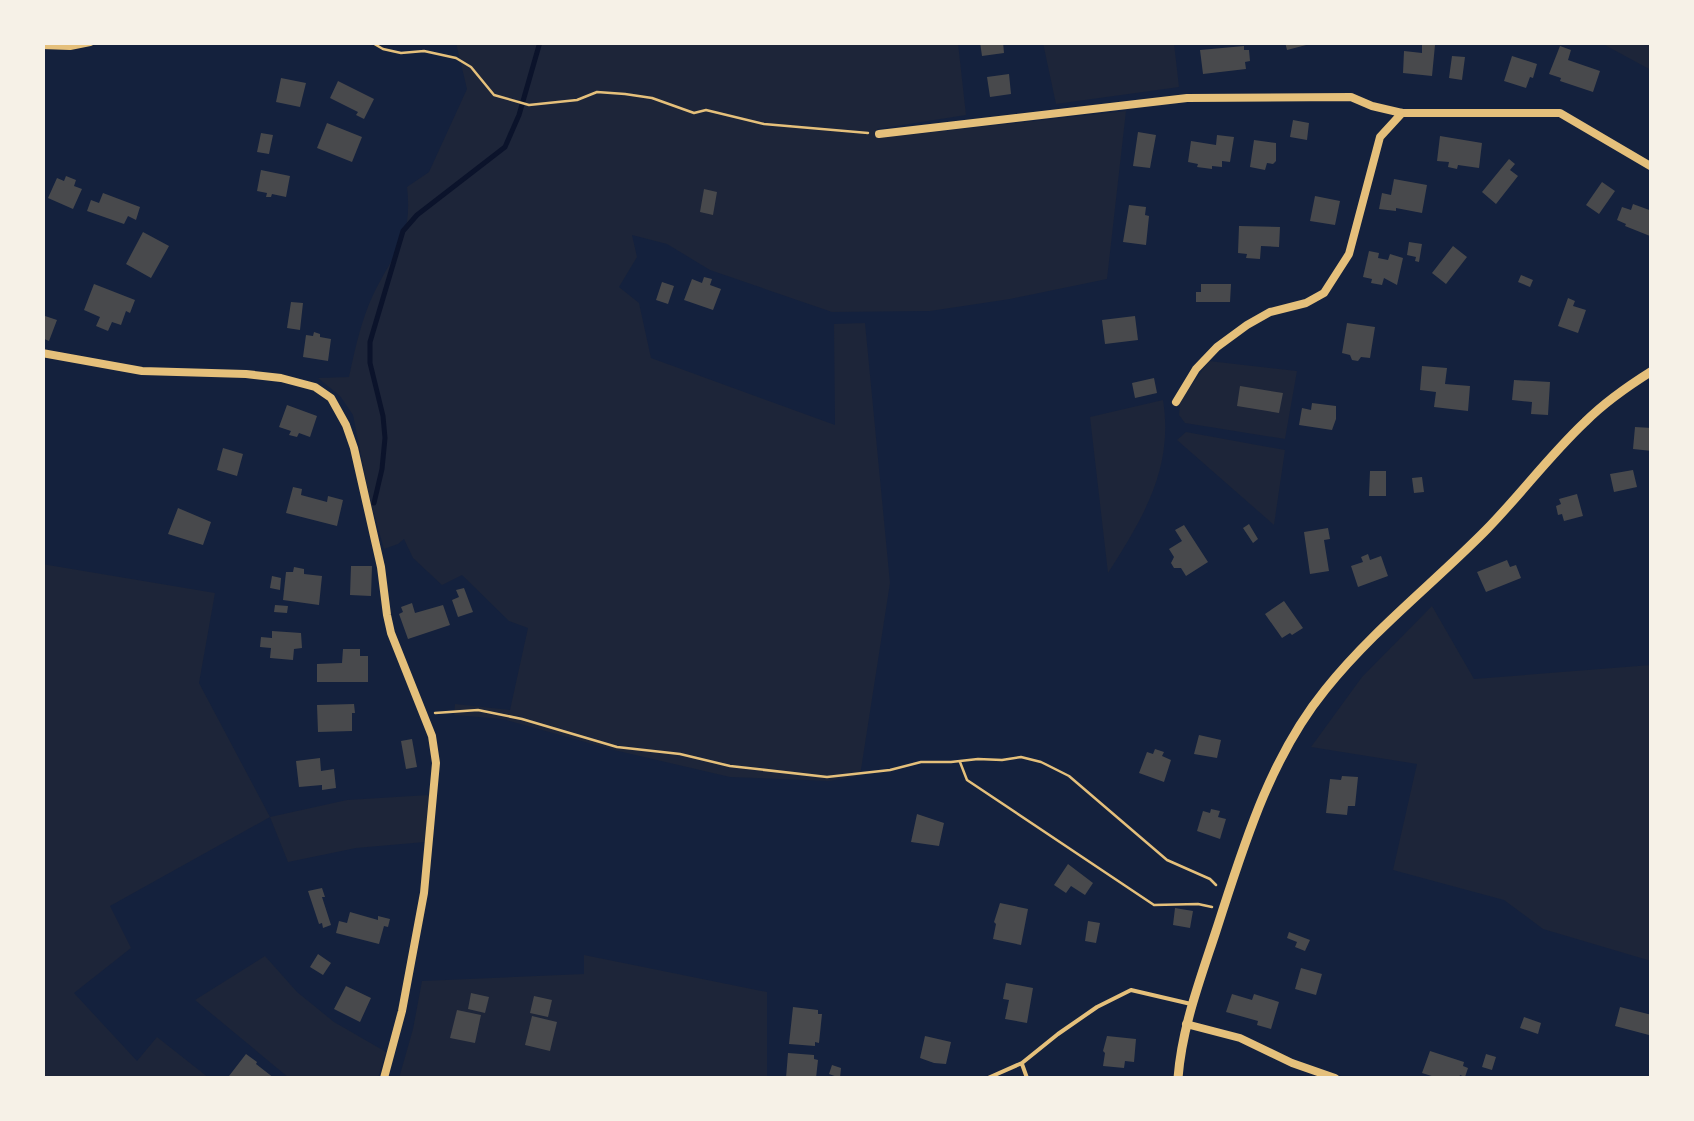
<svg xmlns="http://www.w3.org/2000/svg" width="1694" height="1121" font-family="'Source Sans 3',sans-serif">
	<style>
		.green { fill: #1d2539 }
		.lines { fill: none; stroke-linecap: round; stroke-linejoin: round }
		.stream { stroke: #0b132b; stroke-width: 5 }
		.building { fill: #48494c }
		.path { stroke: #e5c07b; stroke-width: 2.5 }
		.service { stroke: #e5c07b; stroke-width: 4 }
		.minor { stroke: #e5c07b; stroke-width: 8 }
		.tertiary { stroke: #e5c07b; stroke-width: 9 }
	</style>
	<rect width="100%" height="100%" fill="#14213d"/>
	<path class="green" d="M456,43H958L966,115L877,129L879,138L1126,111L1107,279L1010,299L930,311L832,312L710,270L667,244L632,235L637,257L619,287L639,303L651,358L835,425L834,324L865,323L890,583L860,776L829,781L730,777L614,750L503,719L454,715L455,704L510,710L528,628L509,621L462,575L442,585L413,558L404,539L398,544L384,549L369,496L353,415L340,396L318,378L349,377C355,349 361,321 373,295C394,251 413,241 407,187L429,172L467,89Z
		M1043,43H1174L1179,87L1056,104Z
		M1601,43H1642L1646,46L1651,43V70Z
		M1209,361L1297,371L1285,439L1185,423L1179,415L1180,401Z
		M1163,400C1174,468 1143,518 1108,573L1090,417Z
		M1186,432L1285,450L1274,525L1177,440Z
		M42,564L215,593L199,683L270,817L347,800L429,795L425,842L356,848L288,862L270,817L110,906L131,948L74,993L137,1061L157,1037L209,1078H43Z
		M1432,606L1474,679L1651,665V961L1543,929L1504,900L1393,870L1417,764L1311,747L1362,677Z
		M584,955L767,992V1078H399L413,1029L422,981L584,974Z
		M265,956L297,992L334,1022L386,1052L378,1078H289L195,1000Z"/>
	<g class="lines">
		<path class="stream" d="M374,503L382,469L385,438L383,416L370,363V342L403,231L417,215L505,147L519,115L540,42"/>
	</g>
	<path class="building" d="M980,42H1003L1004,53L982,56Z
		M1285,42H1310V44L1287,50Z
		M1422,44L1435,45L1432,76L1403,73L1404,51L1422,53Z
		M1244,46V50H1249L1250,61L1245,62L1246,69L1203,74L1200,50Z
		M1560,46L1571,50L1568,60L1600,71L1593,92L1560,81L1561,78L1549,74Z
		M1452,56L1465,57L1462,80L1449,78Z
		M1512,56L1537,64L1533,78L1530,77L1526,88L1504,81Z
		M1009,74L1011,94L990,97L987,77Z
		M281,78L306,83L300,107L276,102Z
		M338,81L374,99L364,119L356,115L358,112L330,98Z
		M1293,120L1309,123L1307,140L1290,137Z
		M327,123L362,137L352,162L317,148Z
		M1138,132L1156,135L1150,168L1133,166Z
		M261,133L273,135L269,154L257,152Z
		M1217,135L1234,137L1230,162L1222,161V167L1212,166V169L1197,167L1198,164L1188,162L1191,141L1216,145Z
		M1440,136L1482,143L1479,168L1458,165L1457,169L1448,167L1449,162L1437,161Z
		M1254,140L1276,143V161L1273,164L1267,163L1265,170L1250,167Z
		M1509,159L1515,164L1510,170L1518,176L1496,204L1482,192Z
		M261,170L290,176L286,197L272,194L271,197H266L267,193L257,191Z
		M66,176L76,180L74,186L82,189L73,209L48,198L57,178L64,181Z
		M1394,179L1427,185L1422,213L1396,208V211L1379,209L1382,193L1391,195Z
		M1602,182L1615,191L1599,214L1586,205Z
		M704,189L717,192L713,215L700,212Z
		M103,193L140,207L136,220L128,216L124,224L87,211L91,200L99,203Z
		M1315,196L1340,201L1335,225L1310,221Z
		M1633,204L1652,211L1650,236L1625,226L1626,224L1617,220L1622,207L1631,210Z
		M1129,205L1146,207L1145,215L1149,216L1146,245L1123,242Z
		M1239,226L1280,227L1279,247L1261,246L1260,259L1246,258L1247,254L1238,253Z
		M143,232L169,246L151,278L126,264Z
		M1409,242L1422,244L1419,262L1415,261L1416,257L1407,255Z
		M1453,246L1467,257L1446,284L1432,273Z
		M1369,251L1379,253L1378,258L1388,260L1390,254L1403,258L1397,285L1384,278L1382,285L1371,283L1372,279L1363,277Z
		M1521,275L1533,280L1530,287L1518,282Z
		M704,277L712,279L710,285L721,289L713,310L684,300L692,279L702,283Z
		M662,282L674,286L668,304L656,300Z
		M94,284L135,300L130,313L126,311L121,325L112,322L108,331L96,326L100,317L84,310Z
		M1201,284H1231L1230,302H1196V292H1201Z
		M1568,298L1575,301L1573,306L1586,310L1578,333L1558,326Z
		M291,302L303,303L300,330L287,328Z
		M42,315L57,320L49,341L42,338Z
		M1135,316L1138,340L1105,344L1102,320Z
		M1347,323L1375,327L1370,358L1361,357L1358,361L1352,360L1350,355L1342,353Z
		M314,332L320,334V337L331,339L328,361L303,357L306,335L313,336Z
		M1422,366L1447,368L1445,384L1470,386L1468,411L1434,407L1436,392L1420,390Z
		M1154,378L1157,393L1135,398L1132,383Z
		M1514,380L1550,382L1548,415L1531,414L1532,402L1512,400Z
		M1240,386L1283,393L1279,413L1237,406Z
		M1312,403L1336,406V419L1332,430L1299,425L1302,408L1311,410Z
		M287,405L317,416L310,437L299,433L297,437L289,435L291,431L279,427Z
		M1635,427L1652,428V451L1633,449Z
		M223,448L243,454L237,476L217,470Z
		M1633,470L1637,487L1614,492L1610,474Z
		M1370,471H1386V496H1369Z
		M1422,477L1424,492L1414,493L1412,478Z
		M293,487L302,489L301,495L327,502L328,496L343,500L337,526L286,513Z
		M1577,494L1583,516L1564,521L1562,514L1558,515L1556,506L1561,504L1559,499Z
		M178,508L211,522L203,545L168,534Z
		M1249,524L1258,539L1253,543L1243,528Z
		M1184,525L1208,562L1186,576L1181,568H1174L1171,563L1174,557L1169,549L1182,541L1175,530Z
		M1328,528L1330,539L1324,540L1329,571L1310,574L1304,532Z
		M1368,554L1370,560L1381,556L1388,576L1358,587L1351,566L1363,562L1361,557Z
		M1507,560L1510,567L1516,565L1521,578L1486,592L1477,572Z
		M351,566H372L371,596L350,595Z
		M294,567L304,569V574L322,576L319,605L283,600L286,572H293Z
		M272,576L281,578L280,590L270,588Z
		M464,588L473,612L458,617L452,600L459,597L456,590Z
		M1284,601L1303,628L1292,635L1290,633L1282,638L1265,614Z
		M412,603L415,613L443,605L450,625L408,639L399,614L403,612L401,607Z
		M275,605L288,606L287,613L274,612Z
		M272,631L301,633L302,648L294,649L293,660L270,658L271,648L260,647L261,637L272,638Z
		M343,649H360V656H368V682H317V664L342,663Z
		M354,704L355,713H352V731L318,732L317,705Z
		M1199,735L1221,740L1217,758L1194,754Z
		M412,739L417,767L406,769L401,741Z
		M1155,749L1164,752L1162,756L1171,760L1164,782L1139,773L1147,752L1153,754Z
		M320,758L321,771L334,769L336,788L322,790V785L299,787L296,761Z
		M1342,776L1358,777L1355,806H1348L1347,815L1326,813L1330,779L1341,780Z
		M1211,809L1220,811L1218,817L1226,819L1220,839L1197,831L1203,811L1210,813Z
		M917,814L944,823L939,846L911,842Z
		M1068,864L1093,883L1085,895L1071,886L1066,893L1054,885Z
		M322,888L325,897H322L331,925L323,928L322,923L319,924L308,891Z
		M1000,903L1028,909L1021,945L993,939L996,924L994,922Z
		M1175,908L1193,911L1190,928L1173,925Z
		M350,912L378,920V916L390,919L388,927L384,926L379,944L336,933L339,921L347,923Z
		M1088,921L1100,923L1096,943L1085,941Z
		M1289,932L1310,940L1305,951L1295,947L1297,942L1287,938Z
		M318,954L331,963L323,975L310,967Z
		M1301,968L1322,974L1316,995L1295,989Z
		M1006,983L1033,988L1027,1023L1005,1019L1009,1000L1003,999Z
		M346,986L371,998L360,1022L334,1009Z
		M471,993L489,997L485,1013L468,1009Z
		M1232,994L1252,1000L1254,994L1279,1002L1271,1029L1257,1025L1258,1021L1226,1012Z
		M534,996L552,1000L548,1017L530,1013Z
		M793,1007L818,1010V1014H822L819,1043L815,1042V1046L789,1044Z
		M1620,1007L1652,1015L1649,1035L1615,1026Z
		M457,1010L481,1015L475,1043L450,1038Z
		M532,1016L557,1022L550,1051L525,1045Z
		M1524,1017L1541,1023L1538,1034L1520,1028Z
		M925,1036L951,1042L946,1064L934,1063L920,1058Z
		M1107,1036L1136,1039L1134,1062L1125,1061L1124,1068L1103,1066L1105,1053L1103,1051Z
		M1430,1051L1464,1062L1463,1066L1468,1068L1465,1077L1460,1075L1459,1078H1438L1422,1073Z
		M788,1053L814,1055V1059L818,1060L816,1078H786Z
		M246,1054L257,1062L256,1064L274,1078H232L229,1076Z
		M1486,1054L1496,1057L1492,1070L1482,1067Z
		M832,1065L841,1068L840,1078L829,1074Z"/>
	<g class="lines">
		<path class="path" d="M371,42L383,49L401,53L424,51L456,58L471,67L494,95L529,105L577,100L597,92L625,94L652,98L694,113L706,110L764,124L868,133
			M435,713L478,710L522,719L617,747L680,754L730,766L827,777L890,770L921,762H951L978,759L1002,760L1021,757L1041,762L1069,776L1167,860L1210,879L1216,885
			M960,762L967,780L1154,905L1198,904L1212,907"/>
		<path class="service" d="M1022,1064L1027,1078
			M988,1078L1022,1063L1058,1034L1097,1007L1131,990L1191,1004"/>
		<path class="minor" d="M42,45L70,46L90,42
			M879,134L1187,98L1351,97L1372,106L1402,113H1560L1652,167
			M42,353L142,371L246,374L281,378L315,387L331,398L346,425L354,448L381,567L387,615L391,633L432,736L436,763L424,893L402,1011L384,1078
			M1176,402L1196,369L1217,347L1247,325L1270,312L1306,303L1324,293L1349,254L1380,137L1402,113
			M1186,1024L1240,1038L1292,1063L1335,1078"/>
		<path class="tertiary" d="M1178,1078C1182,1027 1200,980 1216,931C1243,848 1269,759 1325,690C1373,630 1434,583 1487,529C1521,494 1550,455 1585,422C1605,402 1628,386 1652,371"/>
	</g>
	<rect width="1694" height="1121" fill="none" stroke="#f6f1e7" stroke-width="90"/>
</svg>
